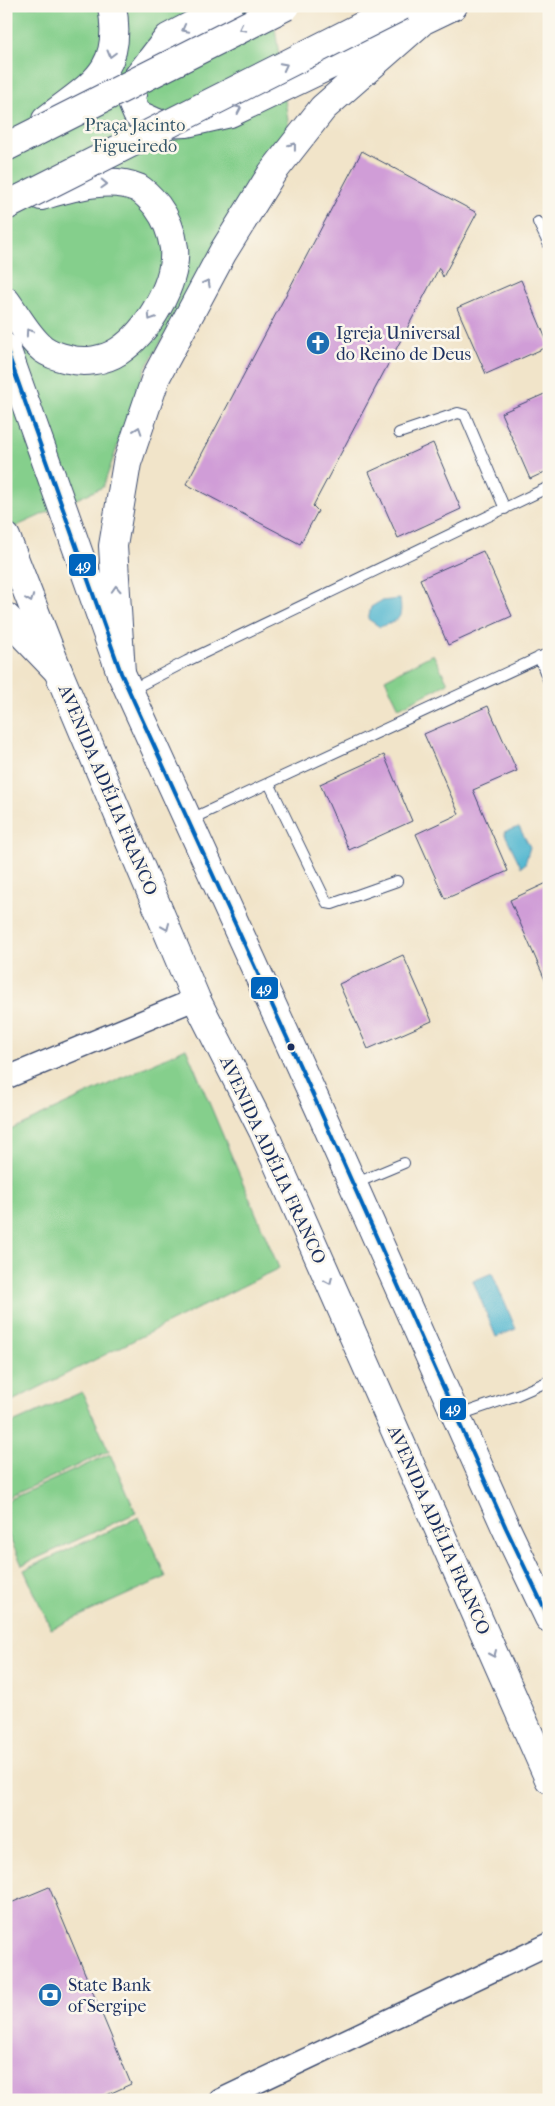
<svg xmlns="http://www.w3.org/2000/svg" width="555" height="2106" font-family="'IM FELL French Canon',serif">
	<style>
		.green { fill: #85cf8c; stroke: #507f75 }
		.water { fill: #52b7d0; stroke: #367397 }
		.building { fill: #d09dd7 }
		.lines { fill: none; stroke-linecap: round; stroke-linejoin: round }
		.lane-casing { stroke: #3b4a6e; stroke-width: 12 }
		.street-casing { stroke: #3b4a6e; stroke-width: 24 }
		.secondary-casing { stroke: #3b4a6e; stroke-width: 30 }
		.primary-casing { stroke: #3b4a6e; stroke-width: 30 }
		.lane { stroke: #fff; stroke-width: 10 }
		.street { stroke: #fff; stroke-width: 21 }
		.secondary { stroke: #fff; stroke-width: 28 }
		.primary { stroke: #fff; stroke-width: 28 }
		.primary-bridge-casing { stroke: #3b4a6e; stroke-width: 30; stroke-linecap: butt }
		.primary-bridge { stroke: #fff; stroke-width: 28 }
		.bus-1-casing { stroke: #fbf7ec; stroke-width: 8 }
		.bus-1 { stroke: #0065bd; stroke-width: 4 }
		.oneway { stroke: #8d97ae }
		.bus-dot { fill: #1b2f5e; stroke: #fbf7ec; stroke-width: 2 }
		.labels { text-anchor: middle; stroke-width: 5; stroke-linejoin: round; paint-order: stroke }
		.park-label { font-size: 18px; fill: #36576a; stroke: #fbf7ec }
		.poi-label { font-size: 18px; fill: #1b2f5e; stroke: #fbf7ec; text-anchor: start }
		.street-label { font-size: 18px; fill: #1b2f5e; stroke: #fbf7ec }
		.line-badge { stroke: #fbf7ec; stroke-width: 2 }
		.badge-label { font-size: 14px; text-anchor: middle; font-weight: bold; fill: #fff }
	</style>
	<rect width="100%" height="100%" fill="#fbf7ec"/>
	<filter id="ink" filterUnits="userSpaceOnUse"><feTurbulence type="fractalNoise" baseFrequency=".02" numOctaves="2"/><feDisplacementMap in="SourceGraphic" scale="10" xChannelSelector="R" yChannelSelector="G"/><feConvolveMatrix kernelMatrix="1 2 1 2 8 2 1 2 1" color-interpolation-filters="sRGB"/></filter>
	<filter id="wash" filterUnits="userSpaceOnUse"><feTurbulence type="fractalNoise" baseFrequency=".0096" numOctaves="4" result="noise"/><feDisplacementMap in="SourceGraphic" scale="20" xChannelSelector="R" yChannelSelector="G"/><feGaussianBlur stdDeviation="1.12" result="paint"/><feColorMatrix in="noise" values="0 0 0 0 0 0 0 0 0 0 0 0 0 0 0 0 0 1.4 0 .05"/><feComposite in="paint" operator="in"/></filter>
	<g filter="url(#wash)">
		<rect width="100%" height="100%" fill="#f1e4c9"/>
		<path class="green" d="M6,6H272L289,128L146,367L103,487L6,531Z
			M433,654L448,683L399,708L385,679Z
			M186,1048L279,1268L6,1404V1132Z
			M82,1392L109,1451L6,1498V1426Z
			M110,1454L136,1513L22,1565L6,1530V1501Z
			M139,1517L166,1577L51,1629L24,1570Z"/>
		<path class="water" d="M400,599C403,621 398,620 380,627L368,619L371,607L381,601Z
			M519,827L530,847L525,864L521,867L504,832Z
			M492,1273L516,1329L496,1337L473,1281Z"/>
		<g id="blocks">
			<path class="building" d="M362,151L477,213L443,277L439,268L313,506L318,511L300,544L186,484Z
				M521,280L549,346L486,374L457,308Z
				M549,392V470L530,479L501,413Z
				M433,443L461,509L398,538L369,472Z
				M483,551L512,616L448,645L420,579Z
				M488,706L517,771L473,790L508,871L445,899L416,834L459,814L424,734Z
				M384,755L412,821L349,850L320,784Z
				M549,882V989L510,900Z
				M403,955L432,1021L368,1049L339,984Z
				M49,1887L131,2084L96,2100H6V1905Z"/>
		</g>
	</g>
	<g filter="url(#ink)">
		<use href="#blocks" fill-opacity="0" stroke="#3b4a6e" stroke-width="1"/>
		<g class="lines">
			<g class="lane-casing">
				<path id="lane" d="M538,222L549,245
					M399,433L458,413L465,415L505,509
					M539,657L549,682
					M129,691L187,661L549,487
					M269,783L327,903L332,904L397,881
					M189,820L549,653
					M354,1184L404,1163
					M456,1416L517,1395L549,1381"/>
			</g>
			<g class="street-casing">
				<path id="street" d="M6,1078L196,999
					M220,2100L549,1944"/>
			</g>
			<g class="secondary-casing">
				<path id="secondary" d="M6,348L121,673L319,1108L506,1528L549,1618
					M6,537L58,671L196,999L263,1131L549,1779"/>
			</g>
			<g class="primary-casing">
				<path id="primary" d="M229,6L168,38L134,82L131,100L137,114L159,124L186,123L230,113L453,6
					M46,120C91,84 124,73 112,6
					M6,301C17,316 28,337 43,349C50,354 59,357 68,359C84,363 104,361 119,351C148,332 177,283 174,248C172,233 166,218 157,206C152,200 145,192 138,188C109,175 69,188 41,196
					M6,617L58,671
					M121,673L113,546L127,463L156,377L223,252L272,173L323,108L420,23"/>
			</g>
			<use href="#lane" class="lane"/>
			<use href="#street" class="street"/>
			<use href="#secondary" class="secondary"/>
			<use href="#primary" class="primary"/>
			<g class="primary-bridge-casing">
				<path id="primary-bridge" d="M6,147L286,6
					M6,206L402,6"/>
			</g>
			<use href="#primary-bridge" class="primary-bridge"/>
			<g class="bus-1-casing">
				<path id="bus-1" d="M6,348L121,673L319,1108L506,1528L549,1618"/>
			</g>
			<use href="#bus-1" class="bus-1"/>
		</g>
		<defs><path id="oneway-chevron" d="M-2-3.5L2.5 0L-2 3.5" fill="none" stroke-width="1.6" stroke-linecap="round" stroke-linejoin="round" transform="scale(1.25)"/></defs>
		<g class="oneway">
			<use href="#oneway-chevron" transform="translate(242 28) rotate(153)"/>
			<use href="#oneway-chevron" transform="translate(185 29) rotate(152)"/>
			<use href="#oneway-chevron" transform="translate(111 54) rotate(105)"/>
			<use href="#oneway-chevron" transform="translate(284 66) rotate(-27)"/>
			<use href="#oneway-chevron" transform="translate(238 109) rotate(-25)"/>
			<use href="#oneway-chevron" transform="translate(293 146) rotate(-52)"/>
			<use href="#oneway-chevron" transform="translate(104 184) rotate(2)"/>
			<use href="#oneway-chevron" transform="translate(207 283) rotate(-62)"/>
			<use href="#oneway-chevron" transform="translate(151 317) rotate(122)"/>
			<use href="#oneway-chevron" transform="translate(29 332) rotate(-125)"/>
			<use href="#oneway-chevron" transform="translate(138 430) rotate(-71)"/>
			<use href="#oneway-chevron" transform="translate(116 589) rotate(-93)"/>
			<use href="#oneway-chevron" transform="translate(30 599) rotate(69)"/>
			<use href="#oneway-chevron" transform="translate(166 927) rotate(67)"/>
			<use href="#oneway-chevron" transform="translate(329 1281) rotate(66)"/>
			<use href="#oneway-chevron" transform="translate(493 1654) rotate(66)"/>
		</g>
	</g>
	<defs>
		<g id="church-disc" transform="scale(1.25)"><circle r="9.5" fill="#1f6fb2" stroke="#fbf7ec"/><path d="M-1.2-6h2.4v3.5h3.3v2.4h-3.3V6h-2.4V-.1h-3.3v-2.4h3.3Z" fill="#fff"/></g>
		<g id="bank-disc" transform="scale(1.25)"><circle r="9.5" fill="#1f6fb2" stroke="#fbf7ec"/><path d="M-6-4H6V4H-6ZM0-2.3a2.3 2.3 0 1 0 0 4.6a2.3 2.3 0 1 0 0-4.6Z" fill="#fff"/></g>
	</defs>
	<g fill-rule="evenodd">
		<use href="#church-disc" x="318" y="343"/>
		<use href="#bank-disc" x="50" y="1995"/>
	</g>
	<circle class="bus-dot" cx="291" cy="1047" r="4.5"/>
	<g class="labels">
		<g class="park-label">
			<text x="135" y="131">Praça Jacinto<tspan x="135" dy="21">Figueiredo</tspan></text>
		</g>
		<g class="poi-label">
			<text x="336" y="339">Igreja Universal<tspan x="336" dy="21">do Reino de Deus</tspan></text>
			<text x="68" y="1991">State Bank<tspan x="68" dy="21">of Sergipe</tspan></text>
		</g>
		<g class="street-label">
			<text transform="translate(108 790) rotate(67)" y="6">AVENIDA ADÉLIA FRANCO</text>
			<text transform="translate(273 1160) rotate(65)" y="6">AVENIDA ADÉLIA FRANCO</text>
			<text transform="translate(439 1530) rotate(66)" y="6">AVENIDA ADÉLIA FRANCO</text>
		</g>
	</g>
	<g class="line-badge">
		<rect x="68" y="553" width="29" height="24" rx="5" fill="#0065bd"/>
		<rect x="250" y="976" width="29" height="24" rx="5" fill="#0065bd"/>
		<rect x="439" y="1397" width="28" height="24" rx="5" fill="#0065bd"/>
	</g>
	<g class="badge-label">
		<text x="83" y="570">49</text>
		<text x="264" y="993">49</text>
		<text x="453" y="1413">49</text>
	</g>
	<rect width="555" height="2106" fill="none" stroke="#fbf7ec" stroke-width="25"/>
</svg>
